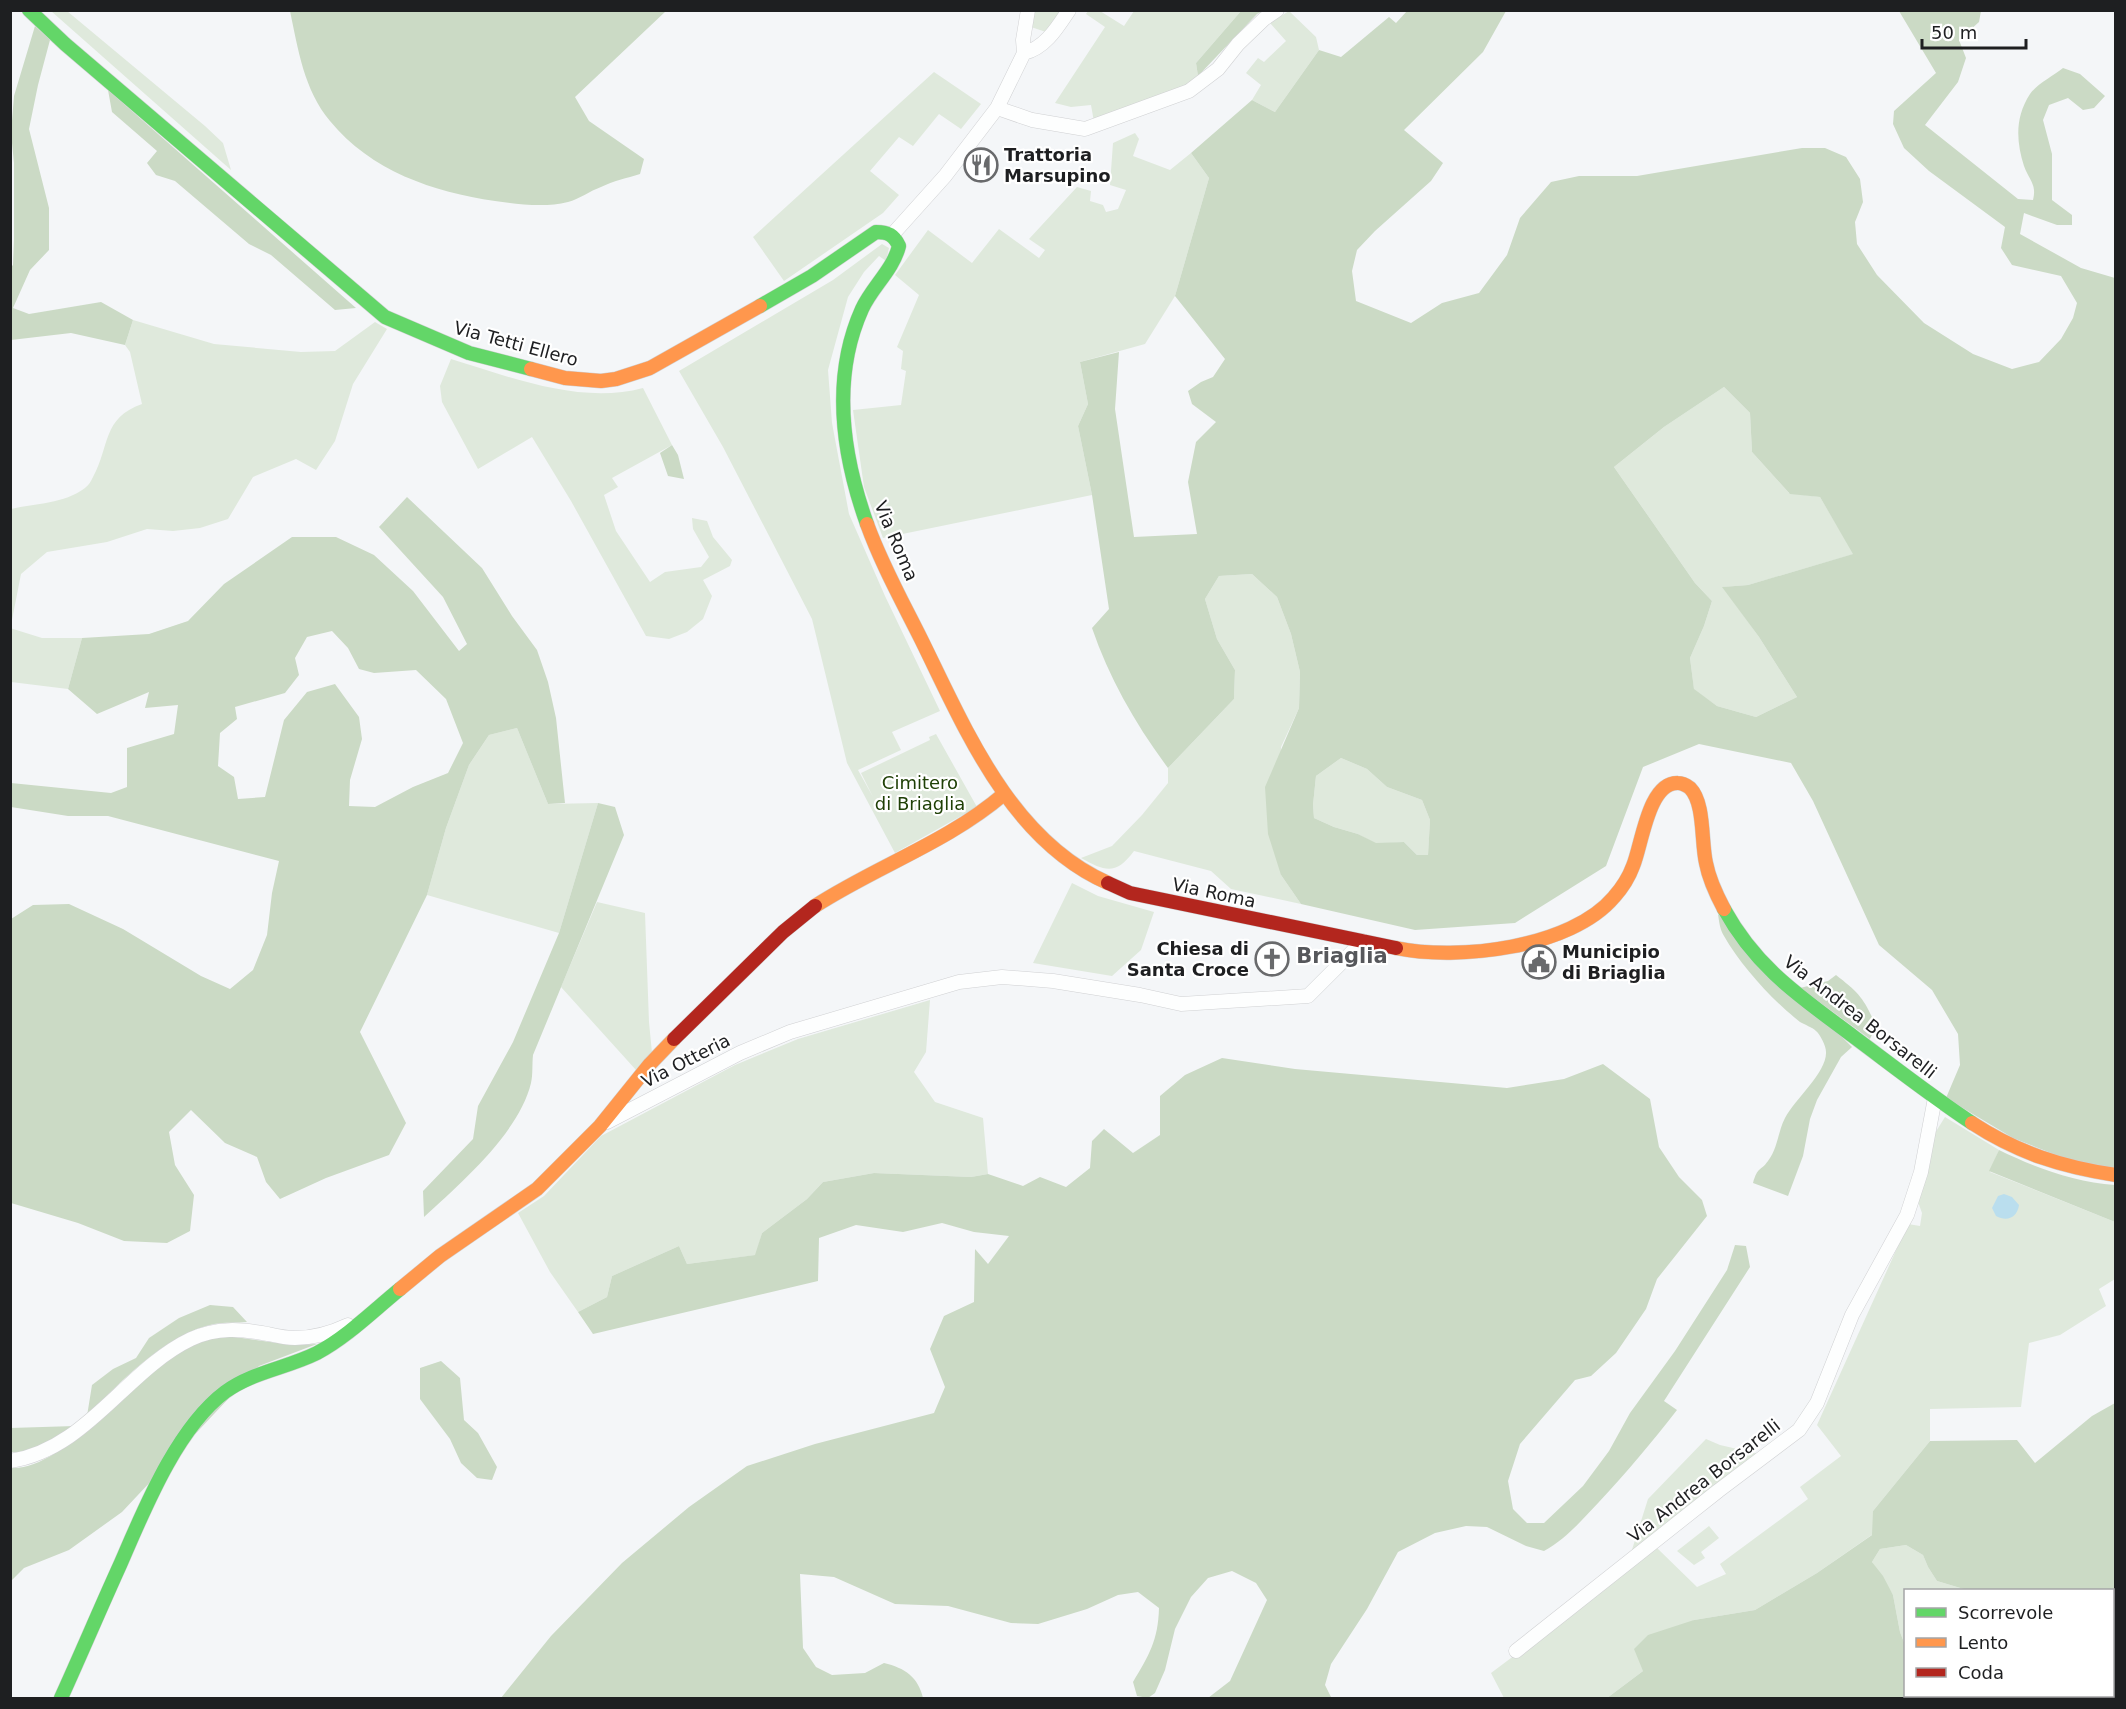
<svg xmlns="http://www.w3.org/2000/svg" width="2126" height="1709" font-family="'DejaVu Sans',sans-serif">
	<style>
		.green { fill: #dfe9dc }
		.forest { fill: #cbdac5; fill-rule: evenodd }
		.water { fill: #badeee }
		.lines { fill: none; stroke-linecap: round; stroke-linejoin: round }
		.street-casing { stroke: #d0d1d3; stroke-width: 15 }
		.fast-casing { stroke: #d0d1d3; stroke-width: 15 }
		.slow-casing { stroke: #d0d1d3; stroke-width: 15 }
		.jam-casing { stroke: #d0d1d3; stroke-width: 15 }
		.street { stroke: #fdfefe; stroke-width: 14 }
		.fast { stroke: #63d668; stroke-width: 14 }
		.slow { stroke: #ff974d; stroke-width: 14 }
		.jam { stroke: #b3261e; stroke-width: 14 }
		.labels { text-anchor: middle; stroke-width: 4.5; stroke-linejoin: round; paint-order: stroke }
		.poi-label { font-size: 18px; font-weight: bold; fill: #1e1f21; stroke: #fff; text-anchor: start }
		.street-label { font-size: 18px; fill: #1e1f21; stroke: #fff }
		.park-label { font-size: 18px; fill: #1f4006; stroke: #fff }
		.quarter-label { font-size: 21px; font-weight: bold; fill: #56575b; stroke: #fff }
	</style>
	<rect width="100%" height="100%" fill="#f4f6f8"/>
	<path class="green" d="M51,11H67L205,126L223,143L231,170Z
		M1035,11H1061L1046,32L1031,27Z
		M1088,11H1100L1124,26L1134,11H1241L1196,63L1198,76L1185,88L1094,122L1091,105L1071,107L1055,103L1105,27L1086,14Z
		M1289,11L1316,37L1319,50L1275,112L1252,100L1261,85L1246,73L1258,58L1264,62L1286,41L1270,23Z
		M934,72L981,104L961,129L939,114L913,146L899,137L870,171L899,195L883,213L784,281L753,237Z
		M1135,133L1139,139L1133,156L1170,170L1191,153L1209,178L1175,296L1145,344L1080,362L1088,404L1078,426L1092,495L883,538L864,487L853,410L901,405L906,371L901,369L903,351L897,347L919,295L895,275L928,230L972,263L999,229L1039,258L1045,250L1029,239L1077,187L1091,191L1090,201L1103,205L1106,212L1118,209L1126,190L1110,185L1113,143Z
		M882,244L889,248L886,261L879,256L864,272L848,297L828,370L832,423L849,514L885,596L940,711L892,732L901,750L858,770L873,797L861,773L930,740L929,737L936,734L977,807L895,853L847,763L812,619L723,447L679,371L833,280Z
		M133,320L214,344L301,352L335,351L375,322L387,329L353,384L335,441L316,470L296,459L253,477L228,519L200,528L173,531L147,529L107,542L47,552L21,574L11,625V509C36,503 64,504 85,488C89,485 91,481 93,477C110,446 102,418 142,404L130,352L125,345Z
		M451,359C510,377 580,405 643,388L672,445L612,478L618,487L604,495L616,531L650,582L665,572L701,567L709,557L693,529L692,518L707,521L713,537L732,560L730,566L703,580L712,596L703,619L687,632L669,639L646,636L571,501L532,437L478,469L442,402L440,386Z
		M1724,387L1750,413L1752,452L1789,493L1820,497L1854,554L1748,585L1723,587L1759,637L1797,697L1756,717L1717,706L1694,690L1690,658L1704,626L1712,601L1695,583L1614,467L1664,427Z
		M1252,574L1277,597L1291,634L1300,672L1299,708L1281,747V875L1301,904L1231,889L1211,871L1134,851C1116,875 1106,872 1081,858L1112,846L1142,815L1168,783V768L1234,699L1235,670L1217,639L1205,599L1219,576Z
		M10,628L42,638H82L68,689L11,682Z
		M517,728L548,804L598,803L559,933L427,895L446,828L469,765L489,735Z
		M1341,758L1367,769L1387,787L1422,800L1430,820L1428,856L1417,855L1404,842L1376,844L1358,834L1334,827L1314,818L1313,805L1316,776Z
		M1072,883L1098,896L1154,912L1141,950L1112,976L1033,963Z
		M597,902L645,913L649,1022L652,1053L636,1070L561,987Z
		M930,1000L926,1052L914,1072L935,1102L983,1118L988,1174L971,1177L874,1173L823,1182L807,1199L762,1233L756,1255L687,1264L679,1246L612,1276L607,1297L578,1312L550,1272L518,1213L544,1196L601,1136L735,1065L798,1039Z
		M1945,1117L1999,1150L1990,1172L2115,1222V1279L2099,1289L2106,1306L2060,1335L2029,1343L2021,1407L1930,1409V1441L1873,1511V1534L1817,1573L1755,1610L1694,1620L1643,1671L1607,1698H1504L1491,1673L1657,1548L1697,1587L1726,1574L1720,1564L1808,1499L1800,1487L1841,1456L1817,1425L1908,1224L1920,1226L1922,1213L1918,1202L1935,1133Z
		M1706,1439L1720,1445L1759,1454L1630,1556L1648,1499Z
		M1709,1526L1719,1538L1701,1552L1705,1558L1694,1565L1677,1551Z
		M1906,1545L1923,1555L1928,1567L1937,1581L1967,1590H1906L1905,1645L1900,1632L1893,1595L1872,1562L1880,1549Z"/>
	<path class="forest" d="M290,11H666L575,97L589,121L644,159L640,174C627,178 613,181 601,187C590,191 579,199 568,202C544,208 518,204 495,201C433,192 371,171 330,121C304,90 298,49 290,11Z
		M1241,11H1263L1257,14L1198,76L1196,63Z
		M1407,11H1506L1483,52L1404,130L1443,163L1431,181L1375,231L1357,250L1352,271L1356,301L1411,323L1442,303L1479,293L1507,255L1520,218L1551,182L1579,176H1637L1802,148H1825L1846,157L1860,179L1863,202L1855,222L1857,244L1877,275L1924,323L1973,354L2012,369L2039,362L2061,339L2073,318L2077,303L2061,276L2012,265L2001,248L2005,227L1929,171L1904,148L1893,124L1894,111L1936,73L1899,11H1981L1979,22L1959,40L1966,58L1958,82L1925,125L2018,199L2033,200C2037,184 2029,180 2024,166C2016,141 2015,117 2030,94C2037,84 2053,76 2063,68L2080,74L2105,96L2094,108L2083,110L2068,98L2049,105L2043,120L2052,154V200L2072,215V225H2057L2024,213L2020,234L2081,268L2115,278V1169L2071,1161L2013,1138L1946,1098L1960,1065L1958,1034L1932,990L1879,945L1813,801L1791,763L1699,744L1643,767L1606,866L1515,923L1415,930L1301,904L1281,875L1268,834L1265,787L1299,708L1300,672L1291,634L1277,597L1252,574L1219,576L1205,599L1217,639L1235,670L1234,699L1168,768C1136,725 1109,678 1092,628L1109,609L1092,495L1078,426L1088,404L1080,362L1119,352L1115,409L1134,537L1197,534L1188,482L1196,442L1216,422L1192,404L1188,391L1201,382L1213,377L1225,359L1175,296L1209,178L1191,153L1252,100L1275,112L1319,50L1341,57L1389,17L1396,23ZM1724,387L1750,413L1752,452L1790,494L1820,497L1853,554L1748,585L1722,587L1759,637L1797,697L1756,717L1717,706L1694,689L1690,658L1704,626L1712,601L1695,583L1614,467L1664,427ZM1341,758L1367,769L1387,787L1422,800L1430,820L1428,855H1417L1404,842L1376,843L1358,834L1334,827L1314,818L1313,805L1316,776Z
		M35,26L50,40L38,85L29,129L49,208V250L30,270L13,308L29,314L101,302L133,320L125,345L71,333L11,340L10,268L13,265L14,240V163L11,133L14,96Z
		M108,90L356,308L335,310L271,255L249,244L175,181L156,175L147,163L157,151L112,112Z
		M672,445L678,455L684,479L668,476L660,453Z
		M407,497L482,568L512,616L537,650L548,682L556,718L565,803L548,804L517,728L489,735L469,765L446,828L427,895L360,1032L406,1123L389,1155L326,1178L280,1199L266,1182L257,1157L225,1143L191,1110L169,1132L175,1165L194,1195L190,1231L167,1243L124,1241L78,1223L11,1203V919L33,905L69,904L123,929L201,976L230,989L253,970L267,935L272,893L279,861L108,816H68L11,807V783L111,793L127,787V748L174,734L178,705L145,708L149,692L97,714L68,689L82,638L149,634L188,621L224,584L292,537H336L374,555L413,591L459,651L467,644L443,597L379,527ZM332,631L348,648L359,669L374,673L416,670L446,699L463,743L448,773L413,787L375,807L349,806L350,780L362,739L359,717L335,684L307,692L284,720L265,797L238,799L234,777L218,766L220,733L237,719L235,707L285,693L299,675L295,658L307,637Z
		M598,803L615,807L624,835L533,1055C532,1064 533,1075 531,1083C519,1133 461,1183 424,1217L423,1191L473,1139L478,1106L513,1042L559,933Z
		M1718,914L1852,1047L1841,1057L1817,1100L1810,1119L1803,1156L1788,1196L1753,1183C1758,1166 1760,1172 1768,1161C1778,1148 1778,1131 1785,1118C1795,1099 1827,1072 1826,1052C1826,1046 1820,1034 1816,1031C1812,1027 1805,1025 1800,1022C1773,1001 1741,966 1724,936C1720,930 1719,921 1718,914Z
		M1836,975C1859,993 1864,998 1876,1026L1870,1039L1800,988L1828,981Z
		M1222,1058L1295,1069L1507,1088L1564,1079L1603,1064L1650,1099L1659,1147L1679,1177L1702,1200L1707,1216L1657,1279L1646,1309L1616,1353L1591,1376L1575,1380L1520,1444L1508,1481L1513,1509L1527,1523H1544L1583,1486L1609,1451L1630,1413L1675,1351L1727,1270L1735,1245L1746,1246L1750,1267L1664,1401L1677,1410C1652,1442 1627,1472 1599,1502C1582,1520 1566,1539 1544,1551L1526,1546L1487,1527L1466,1526L1435,1533L1398,1552L1367,1609L1331,1664L1325,1685L1331,1697L1339,1698H1208L1230,1681L1267,1600L1256,1583L1232,1571L1208,1578L1191,1597L1175,1629L1165,1670L1155,1693L1148,1698L1137,1696L1133,1682C1149,1655 1158,1641 1159,1608L1138,1592L1118,1595L1087,1609L1038,1624L1011,1623L948,1606L895,1604L834,1577L800,1574L803,1648L816,1667L832,1675L865,1673L884,1663C905,1668 918,1677 923,1698H501L551,1636L622,1563L689,1507L747,1466L815,1444L934,1413L945,1387L930,1349L944,1316L974,1302L975,1249L988,1264L1009,1236L974,1232L942,1223L903,1232L856,1225L819,1238L818,1281L593,1334L578,1312L607,1297L612,1276L679,1246L687,1264L755,1255L762,1233L807,1199L823,1182L874,1173L971,1177L988,1174L1023,1186L1040,1177L1066,1187L1090,1168L1092,1141L1104,1129L1133,1153L1160,1135V1096L1185,1075Z
		M1999,1150C2036,1168 2074,1182 2115,1185V1222L1989,1171Z
		M210,1305L233,1307L247,1322C237,1323 225,1322 214,1324C167,1333 119,1383 87,1416L92,1385L113,1369L136,1358L149,1338L179,1318Z
		M228,1336L292,1345L317,1344L259,1366L122,1512L69,1550L24,1568L11,1581V1468C61,1472 138,1375 184,1350C198,1342 212,1338 228,1336Z
		M441,1361L460,1378L464,1420L478,1433L497,1467L492,1480L477,1478L461,1463L450,1439L420,1399V1368Z
		M2115,1403V1698H1607L1643,1671L1634,1649L1648,1635L1694,1620L1755,1610L1817,1573L1872,1535L1873,1511L1930,1441L2017,1440L2035,1463L2092,1416ZM1906,1545L1923,1555L1928,1567L1937,1581L1967,1590H2112V1696H1906L1905,1645L1900,1632L1893,1595L1883,1576L1872,1562L1880,1549Z
		M75,1426C54,1439 35,1454 11,1452L10,1428Z"/>
	<path class="water" d="M2004,1194L2012,1197L2019,1205C2017,1218 2007,1222 1996,1216L1992,1208L1998,1196Z"/>
	<g class="lines">
		<g class="street-casing">
			<path id="street" d="M1024,53C1045,48 1057,28 1069,10
				M997,108L1032,120L1085,129L1189,91L1218,69L1238,44L1264,19L1277,10
				M892,235L945,176L997,108L1024,53L1023,40L1028,10
				M607,1122L740,1053L790,1032L959,982L1002,977L1053,981L1140,995L1181,1004L1308,996L1363,941
				M10,1461C86,1450 126,1370 191,1339C217,1327 241,1329 268,1334C277,1336 286,1338 295,1338C314,1338 331,1333 348,1325
				M1516,1651L1718,1491L1799,1430L1817,1403L1852,1315L1907,1215L1921,1172L1935,1098"/>
		</g>
		<g class="fast-casing">
			<path id="fast" d="M29,10L65,44L385,317L469,353L531,369
				M760,306L812,276L876,232C888,232 894,235 899,246C893,270 872,287 862,309C831,378 842,454 867,524
				M1724,909C1757,969 1801,997 1854,1037C1893,1066 1931,1096 1972,1123
				M61,1698C81,1654 100,1609 120,1565C144,1510 176,1429 225,1392C252,1372 287,1368 317,1353C347,1337 373,1311 400,1289"/>
		</g>
		<g class="slow-casing">
			<path id="slow" d="M531,369L565,378L601,381L616,379L650,368L760,306
				M867,524C881,563 902,601 921,639C965,728 1010,840 1108,883
				M815,906C877,866 948,842 1004,794
				M1396,948C1458,961 1571,948 1614,897C1622,888 1629,877 1633,866C1642,845 1648,782 1678,783C1682,783 1686,785 1690,788C1705,803 1701,842 1706,863C1709,879 1716,894 1724,909
				M1972,1123C2018,1153 2062,1167 2116,1175
				M400,1289L440,1256L537,1189L600,1126L650,1064L674,1039"/>
		</g>
		<g class="jam-casing">
			<path id="jam" d="M1108,883L1130,893L1396,948
				M674,1039L783,932L815,906"/>
		</g>
		<use href="#street" class="street"/>
		<use href="#fast" class="fast"/>
		<use href="#slow" class="slow"/>
		<use href="#jam" class="jam"/>
	</g>
	<defs>
		<g id="restaurant-ring" transform="scale(1.725)"><circle r="9.5" fill="#fff" stroke="#696a6c" stroke-width="1.5"/><path d="M-5-6h1v4h1v-4h1v4h1v-4h1v5L-1.5 .5V6h-2V.5L-5-1ZM5-6V6H3V1.5H1.5Q1.5-4 5-6Z" fill="#696a6c"/></g>
		<g id="church-ring" transform="scale(1.725)"><circle r="9.5" fill="#fff" stroke="#696a6c" stroke-width="1.5"/><path d="M-1.2-6h2.4v3.5h3.3v2.4h-3.3V6h-2.4V-.1h-3.3v-2.4h3.3Z" fill="#696a6c"/></g>
		<g id="civic-ring" transform="scale(1.725)"><circle r="9.5" fill="#fff" stroke="#696a6c" stroke-width="1.5"/><path d="M-.6-6.5H3V-4.5H.6V-3L4-1V1h2V6H-6V1h2V-1L-.6-3ZM-1.2 2.5V6h2.4V2.5Z" fill="#696a6c"/></g>
	</defs>
	<g fill-rule="evenodd">
		<use href="#restaurant-ring" x="981" y="165"/>
		<use href="#church-ring" x="1272" y="959"/>
		<use href="#civic-ring" x="1539" y="962"/>
	</g>
	<g class="labels">
		<g class="poi-label">
			<text x="1004" y="161">Trattoria<tspan x="1004" dy="21">Marsupino</tspan></text>
			<text x="1249" y="955" text-anchor="end">Chiesa di<tspan x="1249" dy="21">Santa Croce</tspan></text>
			<text x="1562" y="958">Municipio<tspan x="1562" dy="21">di Briaglia</tspan></text>
		</g>
		<g class="street-label">
			<text transform="translate(516 344) rotate(15)" y="6">Via Tetti Ellero</text>
			<text transform="translate(896 541) rotate(67)" y="6">Via Roma</text>
			<text transform="translate(1214 893) rotate(12)" y="6">Via Roma</text>
			<text transform="translate(1860 1017) rotate(38)" y="6">Via Andrea Borsarelli</text>
			<text transform="translate(686 1061) rotate(-27)" y="6">Via Otteria</text>
			<text transform="translate(1704 1481) rotate(-38)" y="6">Via Andrea Borsarelli</text>
		</g>
		<g class="park-label">
			<text x="920" y="789">Cimitero<tspan x="920" dy="21">di Briaglia</tspan></text>
		</g>
		<g class="quarter-label">
			<text x="1342" y="963">Briaglia</text>
		</g>
	</g>
	<rect width="2126" height="1709" fill="none" stroke="#1e1f21" stroke-width="24"/>
	<rect x="1904" y="1589" width="210" height="108" fill="#ffffff" stroke="#a5a5a6" stroke-width="1.5"/>
	<rect x="1916" y="1608" width="30" height="9" fill="#63d668" stroke="#a5a5a6" stroke-width="1.5"/>
	<text x="1958" y="1619" font-size="18" fill="#1e1f21">Scorrevole</text>
	<rect x="1916" y="1638" width="30" height="9" fill="#ff974d" stroke="#a5a5a6" stroke-width="1.5"/>
	<text x="1958" y="1649" font-size="18" fill="#1e1f21">Lento</text>
	<rect x="1916" y="1668" width="30" height="9" fill="#b3261e" stroke="#a5a5a6" stroke-width="1.5"/>
	<text x="1958" y="1679" font-size="18" fill="#1e1f21">Coda</text>
	<path d="M1922 39v9h104v-9" fill="none" stroke="#1e1f21" stroke-width="3"/>
	<text x="1931" y="39" font-size="18" fill="#1e1f21" stroke="#ffffff" stroke-width="4.5" paint-order="stroke">50 m</text>
</svg>
